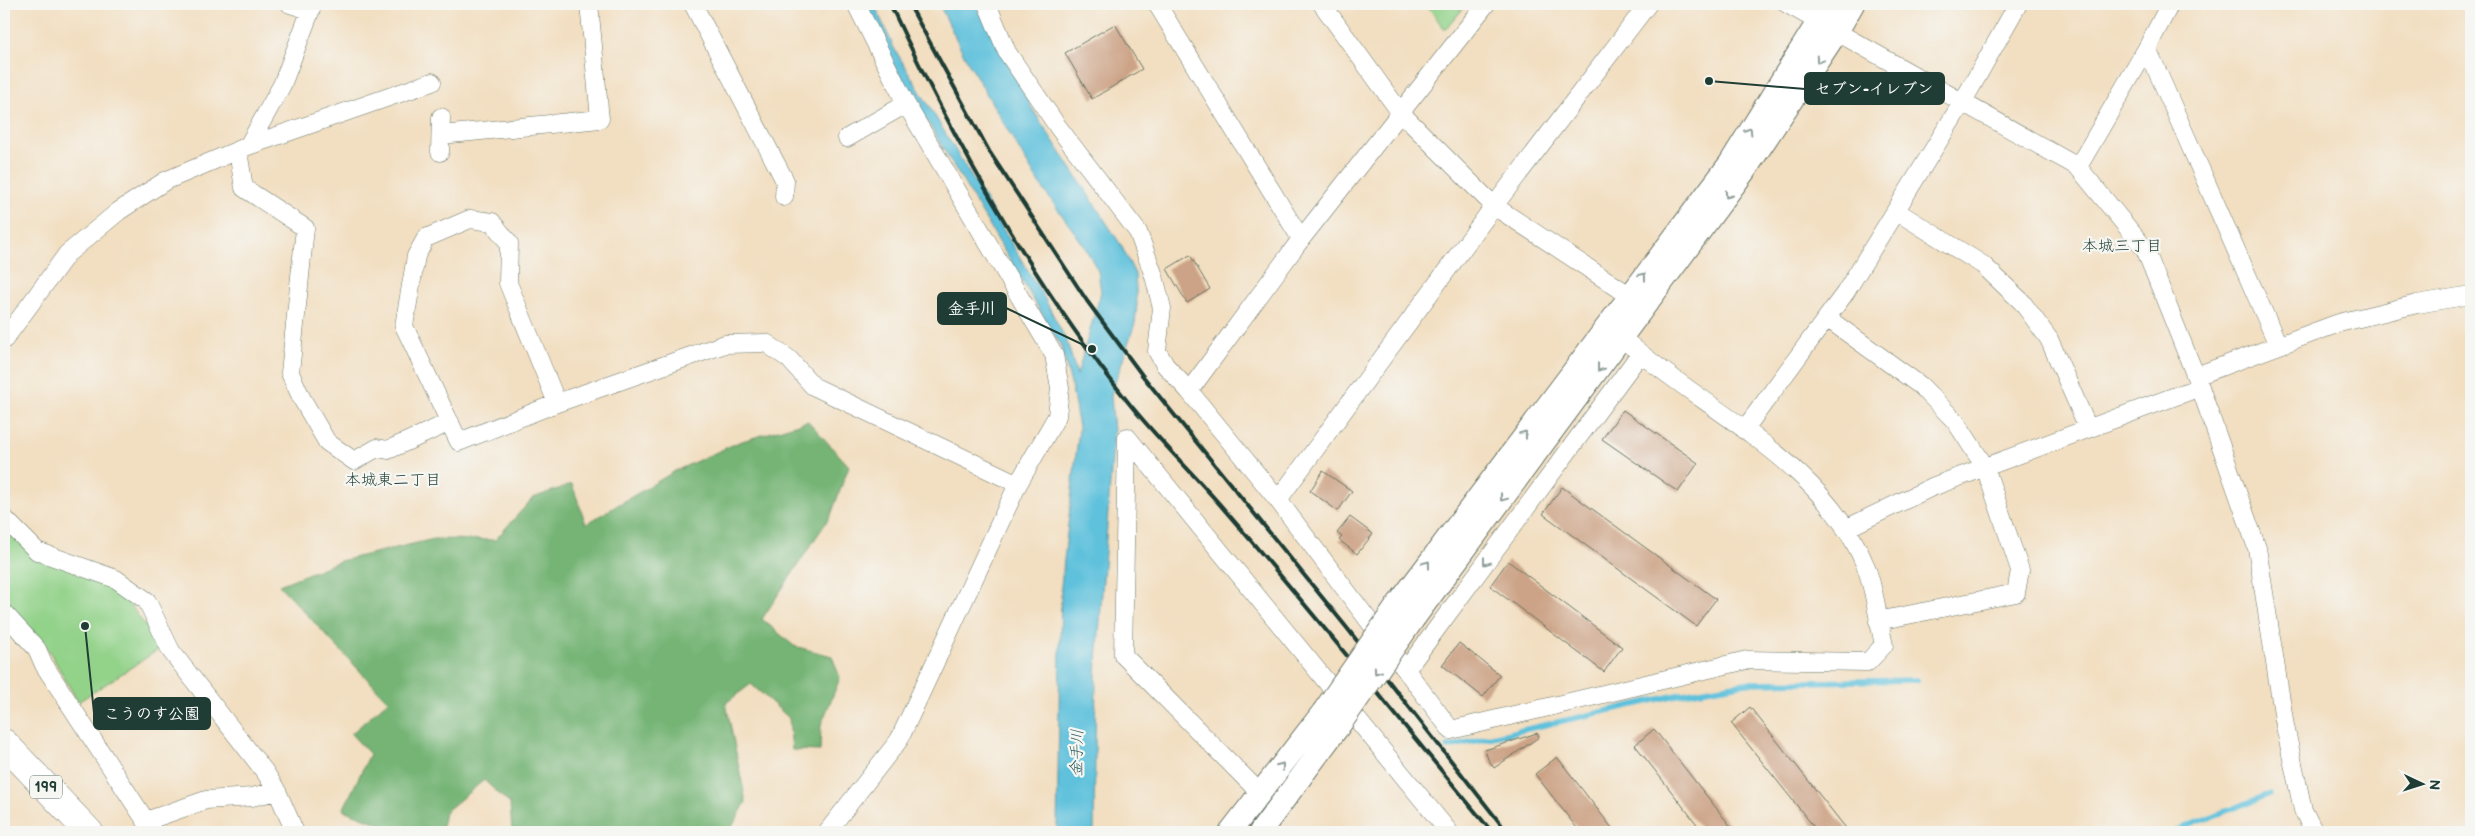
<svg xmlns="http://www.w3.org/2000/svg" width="2475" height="836" font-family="'Balsamiq Sans','Klee One',sans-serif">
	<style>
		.green { fill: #92d289; stroke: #58885e }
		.forest { fill: #75b475; stroke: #4a7854 }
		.water { fill: #5ec1dc; stroke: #3e7f88 }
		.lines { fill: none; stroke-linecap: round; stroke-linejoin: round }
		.stream { stroke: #5ec1dc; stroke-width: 5.5 }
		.building { fill: #cca386 }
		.minor-casing { stroke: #697565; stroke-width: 19 }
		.tertiary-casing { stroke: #697565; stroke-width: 24 }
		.trunk-casing { stroke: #697565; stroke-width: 29 }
		.minor { stroke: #fff; stroke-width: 18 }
		.tertiary { stroke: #fff; stroke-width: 22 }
		.trunk { stroke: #fff; stroke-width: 28 }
		.rail { stroke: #1f3d34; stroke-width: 4 }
		.tertiary-bridge-casing { stroke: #697565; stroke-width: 24; stroke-linecap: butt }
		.tertiary-bridge { stroke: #fff; stroke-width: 22 }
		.oneway { stroke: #8f9e9a }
		.labels { text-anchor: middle; stroke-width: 4.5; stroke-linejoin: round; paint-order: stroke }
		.shield { fill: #f6f6f2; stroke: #60746d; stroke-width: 1 }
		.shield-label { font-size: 14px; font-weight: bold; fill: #1f3d34 }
		.neighbourhood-label { font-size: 16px; fill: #1f3d34; stroke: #f6f6f2 }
		.water-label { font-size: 16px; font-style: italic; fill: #2f5e5e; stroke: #f6f6f2 }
		.leader { fill: none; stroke: #1f3d34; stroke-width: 2 }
		.callout-dot { fill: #1f3d34; stroke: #f6f6f2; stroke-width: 2 }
		.callout { fill: #1f3d34; stroke: #1f3d34; stroke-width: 2 }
		.callout-label { font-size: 16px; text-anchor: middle; font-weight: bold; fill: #fff }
	</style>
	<rect width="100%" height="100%" fill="#f6f6f2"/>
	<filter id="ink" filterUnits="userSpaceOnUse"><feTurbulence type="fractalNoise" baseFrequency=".02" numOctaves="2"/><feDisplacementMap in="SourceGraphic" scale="10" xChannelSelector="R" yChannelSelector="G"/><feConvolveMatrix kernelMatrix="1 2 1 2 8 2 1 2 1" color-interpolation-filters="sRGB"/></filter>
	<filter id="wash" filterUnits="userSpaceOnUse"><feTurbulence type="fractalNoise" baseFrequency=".0096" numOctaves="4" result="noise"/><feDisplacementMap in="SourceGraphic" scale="20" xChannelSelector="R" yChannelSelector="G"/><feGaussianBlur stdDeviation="1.12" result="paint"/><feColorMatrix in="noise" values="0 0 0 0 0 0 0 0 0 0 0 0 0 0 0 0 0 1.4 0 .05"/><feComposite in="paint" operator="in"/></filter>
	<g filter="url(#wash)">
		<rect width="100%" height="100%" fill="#f2dec0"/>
		<path class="green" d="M1426,4H1467L1445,30Z
			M4,525L117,586L161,648L78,702L48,649L4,603Z"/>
		<path class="forest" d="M808,421L849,466L831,515L762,619L794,646L832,656L840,678L821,725L820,751L792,750L789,718L751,684L726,703L746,802L729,832H709L692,828L686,832H512L510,804L484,780L445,812L441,832H402L343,810L370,754L351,734L388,701L279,585L340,561L434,539L495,540L533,498L572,484L586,524L675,471L739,442Z"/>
		<path class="water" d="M865,4H874L894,48L1045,299L1067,342L1077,375L1101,292L1098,271L1083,244L1038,182L965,57L939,4H976L1033,110L1121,245L1135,274L1137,304L1135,323L1111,395L1114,431L1096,674L1094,832H1057L1061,586L1079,428L1071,384L1061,346L893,64Z"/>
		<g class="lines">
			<path class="stream" d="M1448,747L1677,695L1746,683L1917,680
				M2172,832L2270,794"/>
		</g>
		<g id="blocks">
			<path class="building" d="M1115,24L1142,69L1092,99L1065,53Z
				M1190,255L1210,289L1187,303L1167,269Z
				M1623,410L1698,463L1678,492L1602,439Z
				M1323,471L1352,491L1338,511L1310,491Z
				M1562,487L1716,599L1696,626L1543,514Z
				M1350,517L1373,534L1357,554L1339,540L1342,537L1337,533Z
				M1508,561L1622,647L1604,672L1490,586Z
				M1459,643L1500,675L1483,697L1442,665Z
				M1750,707L1849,832H1818L1731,723Z
				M1654,729L1735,832H1703L1635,745Z
				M1537,733L1539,737L1494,768L1488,759L1485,750Z
				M1557,757L1615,832H1580L1535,774Z"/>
		</g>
	</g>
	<g filter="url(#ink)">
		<use href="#blocks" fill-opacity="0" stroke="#697565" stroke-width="1"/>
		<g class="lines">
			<g class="minor-casing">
				<path id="minor" d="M290,4L309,10
					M693,4L785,181L784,197
					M987,4L1007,52L1058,127L1138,232L1154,276L1162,308L1157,351L1165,365L1189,391L1278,500L1451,730L1747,660L1868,662L1884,645C1878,620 1875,591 1866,567C1824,461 1703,410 1622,338
					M1157,4L1301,239
					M1322,4L1400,112L1494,206L1641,303
					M1787,4L2078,167L2145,249L2200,387L2257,548L2285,726L2303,810L2314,832
					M2147,48L2278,345
					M441,135L600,119L589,4
					M847,138L906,104
					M248,146L432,82
					M238,151L244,188L305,228L290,373L302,399L327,442L354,461L377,448L388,450L450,422
					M440,152L441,117
					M2078,167L2147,48L2170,4
					M1896,211L1983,265L2022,302L2049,339L2088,428
					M1827,318L1921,386L1956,422L1985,467L2020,570L2016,593L1878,621
					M4,340L67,254L119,211L165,181L248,146L282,85L313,4
					M2196,376L2339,323L2417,304L2471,295
					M1189,391L1301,239L1486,4
					M557,403L508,283L509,243L492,222L470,219L426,238L416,256L404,326L459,442L557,403L725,344L766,343L789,359L813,386L1018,484
					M1744,430L1845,293L1962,103L2018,4
					M1278,500L1494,206L1648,4
					M4,518L37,551L116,579L147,601L171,651L265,772L277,791L252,797L206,800L146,821
					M1845,529L1932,487L2200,387
					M4,613L37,649L44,665L153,832
					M1406,670L1640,354
					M277,791L295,832
					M1260,793L1123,655L1127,437L1449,832
					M827,832L899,740L1018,484L1057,416L1060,388L1054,355L906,104L856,4"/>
			</g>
			<g class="tertiary-casing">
				<path id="tertiary" d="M1398,604L1730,163L1829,4
					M1415,617L1746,169L1837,32L1853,4
					M1230,832L1323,712
					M1260,832L1339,726"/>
			</g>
			<g class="trunk-casing">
				<path id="trunk" d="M4,743L89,832"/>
			</g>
			<use href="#minor" class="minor"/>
			<use href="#tertiary" class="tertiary"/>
			<use href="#trunk" class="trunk"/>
			<path class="rail" d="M890,4C955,143 1032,281 1128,402C1159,441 1196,476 1228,514C1318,618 1404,726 1492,832
				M909,4L989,151L1087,301L1142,375L1347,628L1507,832"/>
			<g class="tertiary-bridge-casing">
				<path id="tertiary-bridge" d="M1323,712L1398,604
					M1339,726L1415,617"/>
			</g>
			<use href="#tertiary-bridge" class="tertiary-bridge"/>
		</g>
		<defs><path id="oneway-chevron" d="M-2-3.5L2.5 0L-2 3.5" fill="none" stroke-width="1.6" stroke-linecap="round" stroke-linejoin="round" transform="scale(1.25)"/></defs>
		<g class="oneway">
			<use href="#oneway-chevron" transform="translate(1819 60) rotate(124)"/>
			<use href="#oneway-chevron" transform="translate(1749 131) rotate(-58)"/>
			<use href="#oneway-chevron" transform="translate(1728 195) rotate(126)"/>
			<use href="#oneway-chevron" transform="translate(1643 276) rotate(-53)"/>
			<use href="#oneway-chevron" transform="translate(1600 368) rotate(127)"/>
			<use href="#oneway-chevron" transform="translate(1524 434) rotate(-53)"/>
			<use href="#oneway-chevron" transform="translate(1503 498) rotate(127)"/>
			<use href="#oneway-chevron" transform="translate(1486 562) rotate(127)"/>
			<use href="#oneway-chevron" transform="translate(1427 564) rotate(-53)"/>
			<use href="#oneway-chevron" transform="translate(1377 671) rotate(125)"/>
			<use href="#oneway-chevron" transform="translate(1281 766) rotate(-52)"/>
		</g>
	</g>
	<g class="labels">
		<rect class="shield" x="30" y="775.5" width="32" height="23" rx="4"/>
		<g class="shield-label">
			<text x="46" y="792">199</text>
		</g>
		<g class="neighbourhood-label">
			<text x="2122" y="251">本城三丁目</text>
			<text x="393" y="485">本城東二丁目</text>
		</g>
		<g class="water-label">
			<text transform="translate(1076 753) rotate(-89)" y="6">金手川</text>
		</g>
	</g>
	<path class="leader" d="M1709 81L1805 89M1092 349L1006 308M85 626L94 713"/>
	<g class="callout-dot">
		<circle cx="1709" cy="81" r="5"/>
		<circle cx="1092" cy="349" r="5"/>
		<circle cx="85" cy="626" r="5"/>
	</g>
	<g class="callout">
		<rect x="1805" y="73" width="139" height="31" rx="5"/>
		<rect x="938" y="293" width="68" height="31" rx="5"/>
		<rect x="94" y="698" width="116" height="31" rx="5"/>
	</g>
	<g class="callout-label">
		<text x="1874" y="94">セブン-イレブン</text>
		<text x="972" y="314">金手川</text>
		<text x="152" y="719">こうのす公園</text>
	</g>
	<rect width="2475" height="836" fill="none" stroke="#f6f6f2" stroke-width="20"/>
	<g transform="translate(2422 784) rotate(94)" stroke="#f6f6f2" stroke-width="4" paint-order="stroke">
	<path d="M0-4L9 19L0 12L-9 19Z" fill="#1f3d34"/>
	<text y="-8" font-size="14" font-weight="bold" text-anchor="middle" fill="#1f3d34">N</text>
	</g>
</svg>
